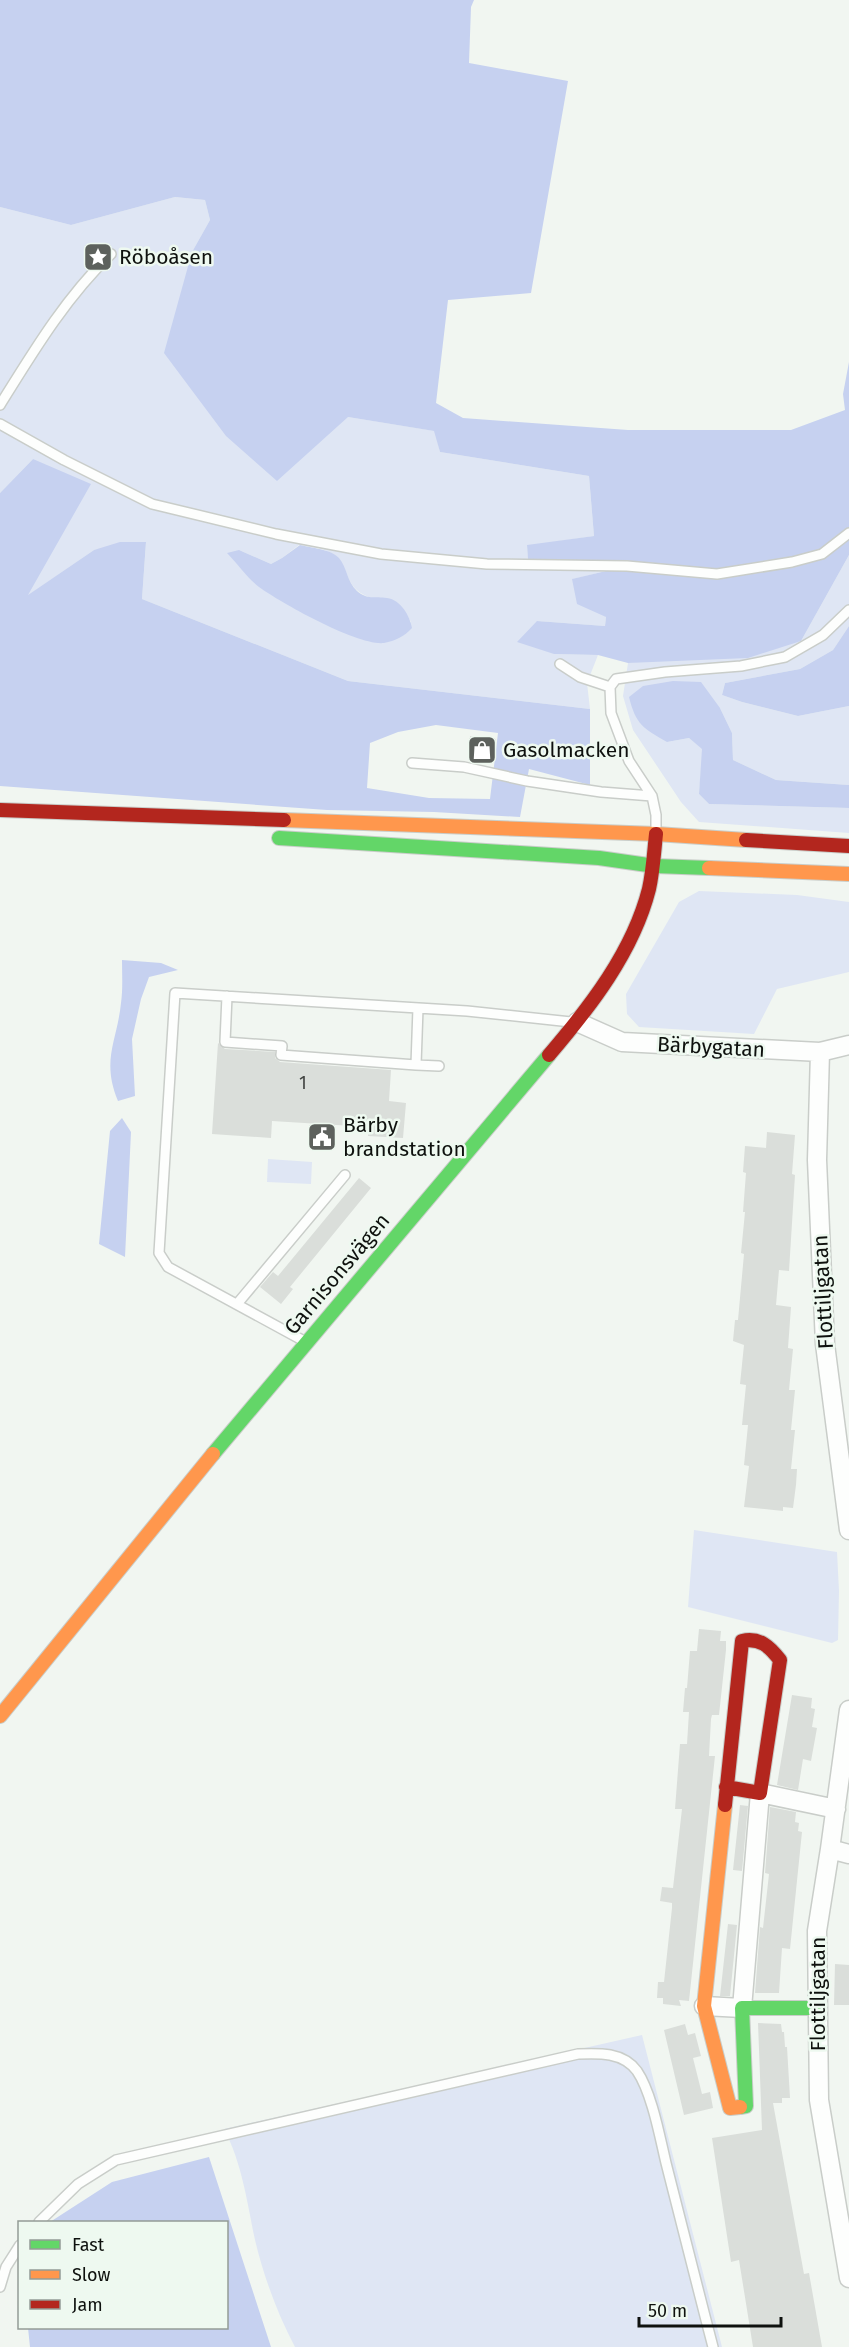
<svg xmlns="http://www.w3.org/2000/svg" width="849" height="2347" font-family="'Fira Sans',sans-serif">
	<style>
		.green { fill: #dfe6f4; fill-rule: evenodd }
		.forest { fill: #c6d1f0; fill-rule: evenodd }
		.building { fill: #dadeda }
		.lines { fill: none; stroke-linecap: round; stroke-linejoin: round }
		.lane-casing { stroke: #c9cdc9; stroke-width: 12 }
		.street-casing { stroke: #c9cdc9; stroke-width: 21 }
		.fast-casing { stroke: #c9cdc9; stroke-width: 16 }
		.slow-casing { stroke: #c9cdc9; stroke-width: 16 }
		.jam-casing { stroke: #c9cdc9; stroke-width: 16 }
		.lane { stroke: #fdfefd; stroke-width: 9 }
		.street { stroke: #fdfefd; stroke-width: 18 }
		.fast { stroke: #63d668; stroke-width: 14 }
		.slow { stroke: #ff974d; stroke-width: 14 }
		.jam { stroke: #b3261e; stroke-width: 14 }
		.labels { text-anchor: middle; stroke-width: 5; stroke-linejoin: round; paint-order: stroke }
		.number-label { font-size: 18px; fill: #434643 }
		.poi-label { font-size: 21px; fill: #0e110e; stroke: #eef9f0; text-anchor: start }
		.street-label { font-size: 21px; fill: #0e110e; stroke: #eef9f0 }
	</style>
	<rect width="100%" height="100%" fill="#f1f6f1"/>
	<path class="green" d="M175,197L205,200L210,220L192,252L348,417L435,431L440,452L589,476L594,536L527,546L528,561H604L606,571L573,579L606,617L605,626L537,621L554,654L598,655L587,683L590,709L348,681L142,599L146,543L94,550L27,596L33,459L0,493V207L71,225ZM299,545C311,547 332,549 339,559C347,569 348,584 358,591C383,610 390,583 411,622L382,643L371,640L239,550L271,564L282,558Z
		M849,555V626L833,650L800,669L725,683L722,695L742,702L798,716L849,706V785L776,780L733,760L732,733L720,708L667,742L689,738L703,749L699,794L709,804L849,808V833L699,822L681,802L633,730L623,696L628,663L801,641Z
		M699,891L797,895L849,902V972L777,989L754,1034L639,1027L627,1014L626,994L679,902Z
		M268,1159L312,1162L311,1184L267,1182Z
		M694,1530L837,1552L839,1591L838,1640L832,1643L688,1607Z
		M642,2035L722,2347H295C277,2313 264,2277 255,2240C247,2202 242,2163 224,2129Z"/>
	<path class="forest" d="M0,0H474L471,7L469,63L568,81L531,293L448,300L436,403L463,418L628,430H791L845,410L843,394L849,362V555L801,641L748,658L628,663L598,655L554,654L517,642L537,621L605,626L606,617L577,604L572,579L606,571L604,561H528L527,545L594,536L589,476L440,452L434,431L348,417L277,481L226,436L164,353L192,252L210,220L205,200L175,197L71,225L0,207Z
		M33,459L91,484L28,595L94,550L120,542H146L142,599L348,681L590,709V785L529,769L520,817L434,812L327,810L0,786V493ZM436,725L498,733L490,799L429,798L367,788L370,743L398,732Z
		M300,545C311,548 331,549 339,558C347,567 347,582 357,591C367,600 375,596 387,598C401,600 410,616 412,628C405,636 395,641 384,643C358,646 281,603 259,587C247,578 238,564 227,553L239,550L271,564L282,558Z
		M849,626V706L798,716L742,702L722,695L725,683L800,669L833,650Z
		M673,681L701,682L720,708L732,733L733,760L776,780L849,785V808L709,804L699,794L702,749L689,738L667,742C643,728 636,725 629,697L643,686Z
		M122,960L161,963L178,970L149,977L141,999L132,1039L135,1096L118,1101C101,1060 117,1042 121,1003C123,989 122,974 122,960Z
		M122,1118L131,1132L125,1257L99,1244L110,1131Z
		M209,2157L271,2347H30L28,2328H226V2222H50L112,2182Z"/>
	<path class="building" d="M470,736L496,739L494,758L469,756Z
		M218,1043L225,1049L275,1052V1058L280,1062L391,1070L389,1101L406,1103L403,1138L368,1136L369,1127L272,1121L271,1138L212,1134Z
		M767,1132L795,1135L792,1174L795,1175L789,1271L779,1270L776,1305L791,1307L788,1348L793,1349L789,1390H795L791,1430H795L791,1469H797L796,1485L793,1508L783,1507V1511L744,1507L749,1466L744,1465L748,1425H742L746,1385L740,1384L744,1345L733,1341L735,1320H738L744,1254L741,1253L745,1212H743L746,1173L743,1172L745,1146L766,1148Z
		M359,1178L371,1188L290,1287L293,1289L281,1304L260,1287L273,1272L278,1276Z
		M699,1629L721,1631L720,1641H726V1650L719,1715H712L711,1719L709,1756H715L689,2001L679,2000L681,2006L663,2004V1998H657L658,1982H664L672,1908V1903L660,1901L662,1887L673,1888L682,1809H675L680,1744H687L689,1712H683L685,1688H687L690,1651H697Z
		M792,1695L812,1698L811,1708L815,1709L812,1727L817,1728L811,1761L803,1759L798,1790L777,1785Z
		M740,1805L748,1806L742,1871L733,1870Z
		M770,1807L796,1812L795,1822L799,1823L798,1831L802,1832L790,1949L782,1948L779,1993H755L760,1927L763,1928L769,1874L765,1873Z
		M728,1924L737,1925L730,1996H720Z
		M835,1964L849,1965V2005H834Z
		M758,2023L781,2024L782,2032H784L785,2047H787L790,2098H782V2103H773L804,2274L809,2273L822,2347H753L739,2260L731,2262L712,2138L762,2130Z
		M685,2024L688,2035L695,2033L701,2056L693,2058L702,2094L710,2092L713,2108L684,2115L664,2030Z"/>
	<g class="lines">
		<g class="lane-casing">
			<path id="lane" d="M0,405C33,352 66,297 111,254
				M0,424L64,460L152,504L276,534L381,554L487,564L627,566L717,574L792,562L822,554L849,533
				M560,664L580,677L610,687
				M412,763L464,767L527,781L601,792L652,796
				M656,834V815L652,796L629,761L611,713L610,687L616,679L665,672L741,666L785,657L823,635L849,610
				M227,996L225,1042L282,1046L281,1055L416,1065
				M418,1008L416,1065L439,1066
				M237,1304L345,1175
				M304,1341L168,1267L159,1253L175,993L467,1011L571,1022
				M39,2222L78,2184L116,2160L578,2054C599,2053 623,2052 637,2071C652,2093 660,2138 666,2163C682,2225 697,2286 713,2347
				M0,2287L6,2267L20,2245"/>
		</g>
		<g class="street-casing">
			<path id="street" d="M577,1022L622,1042L820,1052L849,1045
				M820,1052L817,1160L825,1344L849,1530
				M849,1710L830,1849L817,1931L819,2100L849,2278
				M830,1849L849,1854
				M704,2006L742,2008L760,1793L836,1809"/>
		</g>
		<g class="fast-casing">
			<path id="fast" d="M279,838L599,858L655,866L709,868
				M213,1454L549,1055
				M740,2107L746,2106L742,2008H818"/>
		</g>
		<g class="slow-casing">
			<path id="slow" d="M284,820L656,834L746,840
				M709,868L849,874
				M0,1716L213,1454
				M725,1805L704,2006L730,2108L740,2107"/>
		</g>
		<g class="jam-casing">
			<path id="jam" d="M0,810L284,820
				M746,840L849,846
				M549,1055C590,1007 633,952 649,889C653,871 654,853 656,834
				M725,1805L742,1641C760,1637 770,1647 780,1660L760,1793L726,1787"/>
		</g>
		<use href="#lane" class="lane"/>
		<use href="#street" class="street"/>
		<use href="#fast" class="fast"/>
		<use href="#slow" class="slow"/>
		<use href="#jam" class="jam"/>
	</g>
	<defs>
		<g id="sight-square" transform="scale(1.5)"><rect x="-9" y="-9" width="18" height="18" rx="4" fill="#5d615d" stroke="#eef9f0"/><path d="M0-6L1.8-2.2L6-1.7L2.9 1.2L3.7 5.4L0 3.3L-3.7 5.4L-2.9 1.2L-6-1.7L-1.8-2.2Z" fill="#fff"/></g>
		<g id="shop-square" transform="scale(1.5)"><rect x="-9" y="-9" width="18" height="18" rx="4" fill="#5d615d" stroke="#eef9f0"/><path d="M-5-2.5h2.3a2.7 3.5 0 0 1 5.4 0H5L5.5 6h-11ZM-1.5-2.5h3a1.5 2.3 0 0 0-3 0Z" fill="#fff"/></g>
		<g id="civic-square" transform="scale(1.5)"><rect x="-9" y="-9" width="18" height="18" rx="4" fill="#5d615d" stroke="#eef9f0"/><path d="M-.6-6.5H3V-4.5H.6V-3L4-1V1h2V6H-6V1h2V-1L-.6-3ZM-1.2 2.5V6h2.4V2.5Z" fill="#fff"/></g>
	</defs>
	<g fill-rule="evenodd">
		<use href="#sight-square" x="98" y="257"/>
		<use href="#shop-square" x="482" y="750"/>
		<use href="#civic-square" x="322" y="1137"/>
	</g>
	<g class="labels">
		<g class="number-label">
			<text x="303" y="1089">1</text>
		</g>
		<g class="poi-label">
			<text x="119" y="264">Röboåsen</text>
			<text x="503" y="757">Gasolmacken</text>
			<text x="343" y="1132">Bärby<tspan x="343" dy="24">brandstation</tspan></text>
		</g>
		<g class="street-label">
			<text transform="translate(711 1047) rotate(3)" y="7">Bärbygatan</text>
			<text transform="translate(337 1274) rotate(-50)" y="7">Garnisonsvägen</text>
			<text transform="translate(823 1292) rotate(-93)" y="7">Flottiljgatan</text>
			<text transform="translate(818 1994) rotate(-90)" y="7">Flottiljgatan</text>
		</g>
	</g>
	<rect x="18" y="2221" width="210" height="108" fill="#eef9f0" stroke="#949c96" stroke-width="1.5"/>
	<rect x="30" y="2240" width="30" height="9" fill="#63d668" stroke="#949c96" stroke-width="1.5"/>
	<text x="72" y="2251" font-size="18" fill="#0e110e">Fast</text>
	<rect x="30" y="2270" width="30" height="9" fill="#ff974d" stroke="#949c96" stroke-width="1.5"/>
	<text x="72" y="2281" font-size="18" fill="#0e110e">Slow</text>
	<rect x="30" y="2300" width="30" height="9" fill="#b3261e" stroke="#949c96" stroke-width="1.5"/>
	<text x="72" y="2311" font-size="18" fill="#0e110e">Jam</text>
	<path d="M639 2317v9h142v-9" fill="none" stroke="#0e110e" stroke-width="3"/>
	<text x="648" y="2317" font-size="18" fill="#0e110e" stroke="#eef9f0" stroke-width="4.5" paint-order="stroke">50 m</text>
</svg>
